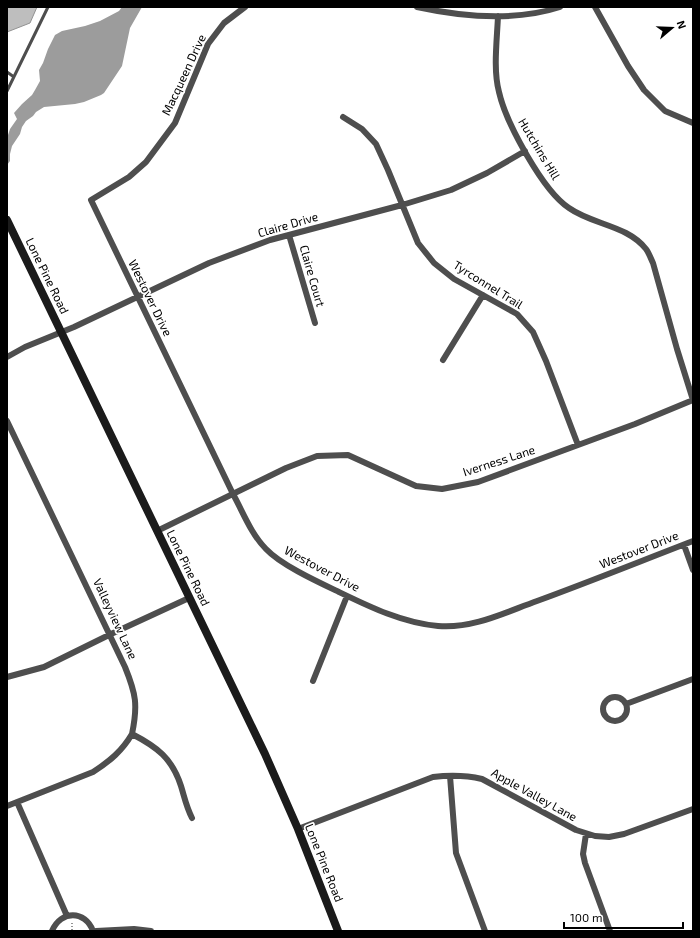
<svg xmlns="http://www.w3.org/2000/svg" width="700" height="938" font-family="'Exo 2',sans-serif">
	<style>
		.water { fill: #9c9c9c }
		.building { fill: #bebebe; stroke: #929292 }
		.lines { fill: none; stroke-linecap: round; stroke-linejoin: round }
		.path { stroke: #707070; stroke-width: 1.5; stroke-dasharray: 1 2; stroke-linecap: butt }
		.lane { stroke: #4e4e4e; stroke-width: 3 }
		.street { stroke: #4e4e4e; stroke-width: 6 }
		.secondary { stroke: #1b1b1b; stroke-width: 8 }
		.labels { text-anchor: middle; stroke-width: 3.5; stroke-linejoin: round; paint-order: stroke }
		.street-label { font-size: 12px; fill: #000; stroke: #fff }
	</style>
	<rect width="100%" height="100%" fill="#fff"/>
	<path class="water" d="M122,7H142L130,28L122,66L104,93L101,95L84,102L75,104L44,107L36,112L33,116L26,121L22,127L20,134L12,146L10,154V161L7,165V138L10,129L17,119L14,113L22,104L32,95L35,90L40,81L39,70L43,63L48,49L55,35L62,31L85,26L100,21L119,11Z"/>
	<path class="building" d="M7,7H37L30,23L7,32Z"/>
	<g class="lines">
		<path class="path" d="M72,923V930"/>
		<path class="lane" d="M7,72L14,77
			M7,91L48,7"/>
		<path class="street" d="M245,7L224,23L208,44L175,123L146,162L129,177L91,200L233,494C243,512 251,534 266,549C281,565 318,582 339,592C370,607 403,623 438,626C473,629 506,612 537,601C589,582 641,561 693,541
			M417,7C463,17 514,22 560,7
			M595,7L628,66L644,90L665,111L693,123
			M498,16C497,40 493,70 499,92C506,123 543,191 569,208C593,225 627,225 646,249C649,253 651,259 653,263L677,349L693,400
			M343,117L362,129L376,144L388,170L418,243L434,263L454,279L517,314L533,332L546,361L578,445
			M289,235L315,323
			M7,357L25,347L74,327L209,263L270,240L402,205L451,190L487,173L525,151
			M443,360L483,295
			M7,421L125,667C136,694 138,705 132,734C157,747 172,758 181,786C185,799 186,806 192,818
			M157,531L286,468L317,456L348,455L416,486L442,489L478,482L635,424L693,400
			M684,545L693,570
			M7,677L44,667L111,634L189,598
			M313,681L347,596
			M603 709a12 12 0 1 1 24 0a12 12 0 1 1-24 0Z
			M626,704L693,679
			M450,776L456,853L485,931
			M17,802L67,916
			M7,806L93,772C110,761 122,751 132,734
			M298,829L433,777C450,775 465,775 482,779L576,830L595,836L609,837L624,834L693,809
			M586,834L583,854L585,863L610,931
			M52,931C61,910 85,910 93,931
			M96,931L134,929L151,931"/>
		<path class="secondary" d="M7,220L265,754L298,829L338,931"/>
	</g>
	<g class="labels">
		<g class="street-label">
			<text transform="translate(184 75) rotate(-65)" y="4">Macqueen Drive</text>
			<text transform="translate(539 149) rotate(59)" y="4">Hutchins Hill</text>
			<text transform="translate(288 225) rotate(-16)" y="4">Claire Drive</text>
			<text transform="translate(47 276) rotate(64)" y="4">Lone Pine Road</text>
			<text transform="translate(312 276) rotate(74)" y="4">Claire Court</text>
			<text transform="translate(488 285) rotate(32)" y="4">Tyrconnel Trail</text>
			<text transform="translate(150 298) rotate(64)" y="4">Westover Drive</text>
			<text transform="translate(499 461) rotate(-18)" y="4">Iverness Lane</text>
			<text transform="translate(639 550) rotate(-21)" y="4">Westover Drive</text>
			<text transform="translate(188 568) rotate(64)" y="4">Lone Pine Road</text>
			<text transform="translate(322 569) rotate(28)" y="4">Westover Drive</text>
			<text transform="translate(115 619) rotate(65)" y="4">Valleyview Lane</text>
			<text transform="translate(534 795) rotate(29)" y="4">Apple Valley Lane</text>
			<text transform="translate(324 863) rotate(68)" y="4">Lone Pine Road</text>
		</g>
	</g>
	<rect width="700" height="938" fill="none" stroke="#000000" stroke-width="16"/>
	<g transform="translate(672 28) rotate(71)" stroke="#ffffff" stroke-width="3" paint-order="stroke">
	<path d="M0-3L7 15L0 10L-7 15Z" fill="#000000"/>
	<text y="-6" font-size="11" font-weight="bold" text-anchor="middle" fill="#000000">N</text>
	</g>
	<path d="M564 922v6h119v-6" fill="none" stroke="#000000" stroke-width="2"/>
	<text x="570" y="922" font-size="12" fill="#000000" stroke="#ffffff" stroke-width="3" paint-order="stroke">100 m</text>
</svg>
